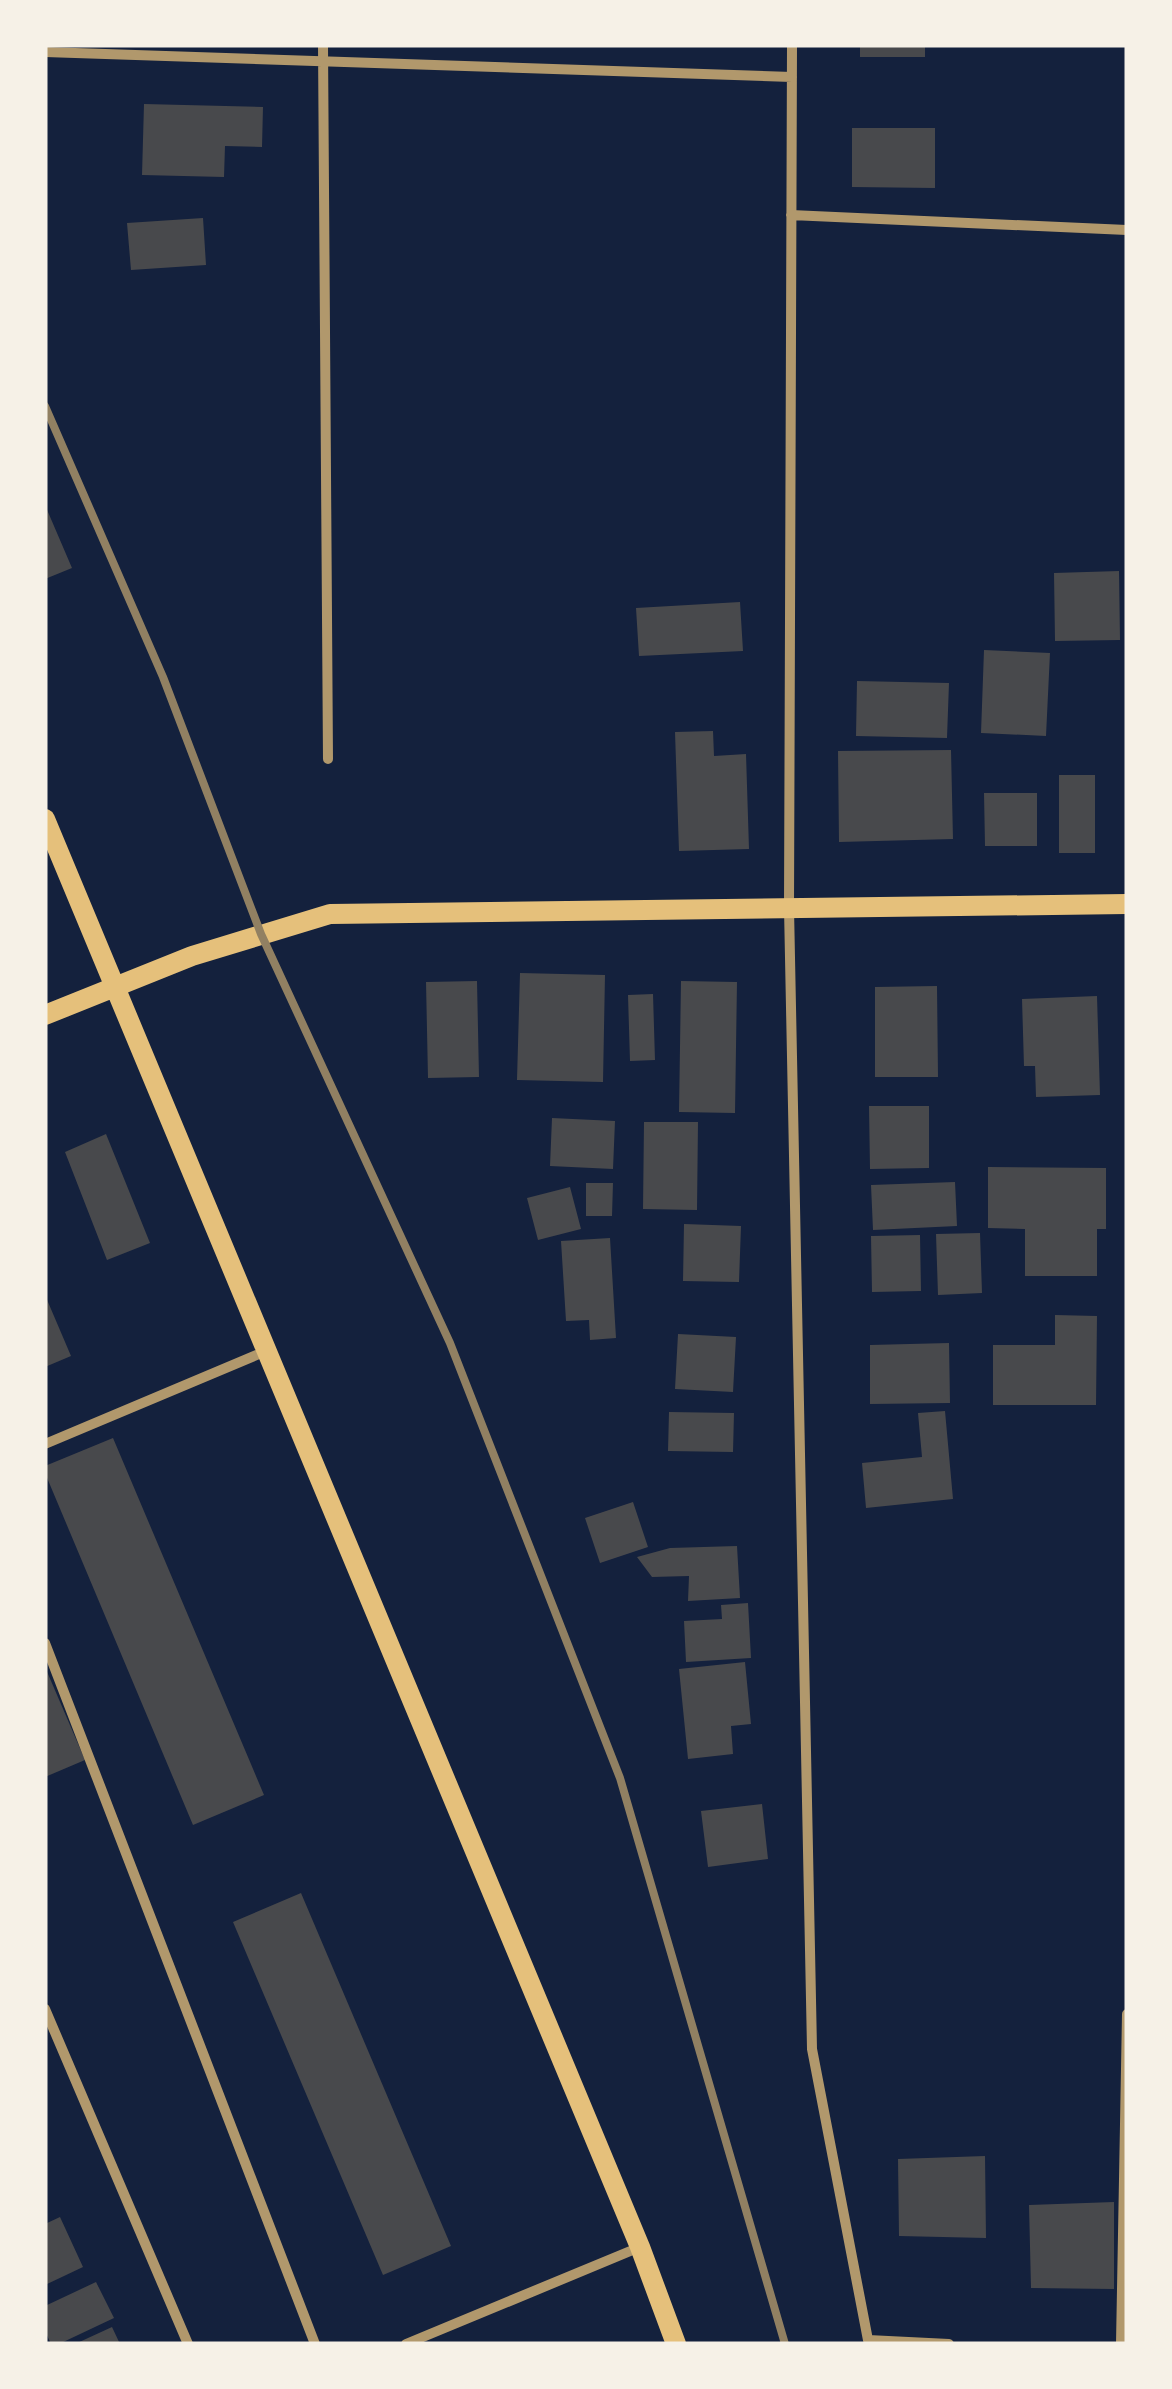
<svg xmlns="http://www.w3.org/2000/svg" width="1172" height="2389" font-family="Roboto,sans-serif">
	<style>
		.building { fill: #48494c }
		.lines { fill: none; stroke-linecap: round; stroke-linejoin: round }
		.minor { stroke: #b1986c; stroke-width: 10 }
		.secondary { stroke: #e5c07b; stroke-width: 20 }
		.rail { stroke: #918062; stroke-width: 8 }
	</style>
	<rect width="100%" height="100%" fill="#14213d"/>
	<path class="building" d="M860,45H925V57H860Z
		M144,104L263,107L262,147L225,146L224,177L142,175Z
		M852,128H935V188L852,187Z
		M203,218L206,265L131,270L127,223Z
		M45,505L72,568L45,579Z
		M1119,571L1120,640L1055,641L1054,573Z
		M740,602L743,651L639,656L636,608Z
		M984,650L1050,653L1046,736L981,733Z
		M857,681L949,683L947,738L856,736Z
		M713,731L714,756L746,754L749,849L679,851L675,732Z
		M951,750L953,839L839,842L838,751Z
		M1059,775H1095V853H1059Z
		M984,793H1037V846H985Z
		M520,973L605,975L603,1082L517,1080Z
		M477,981L479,1077L428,1078L426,982Z
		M681,981L737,982L735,1113L679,1112Z
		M937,986L938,1077H875V987Z
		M653,994L655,1060L630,1061L628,995Z
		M1097,996L1100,1095L1036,1097L1035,1066H1024L1022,999Z
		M869,1106H929V1168L870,1169Z
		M552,1118L615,1121L613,1169L550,1166Z
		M644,1122H698L697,1210L643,1209Z
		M106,1134L150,1243L107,1260L65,1152Z
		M988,1167L1106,1168V1229H1097V1276H1025V1229L988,1228Z
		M955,1182L957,1226L873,1230L871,1185Z
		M586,1183H613L612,1216H586Z
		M570,1187L581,1229L538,1240L527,1198Z
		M684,1224L741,1226L739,1282L683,1281Z
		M980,1233L982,1293L938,1295L936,1234Z
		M920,1235L921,1291L872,1292L871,1236Z
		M610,1238L616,1338L590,1340L589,1320L566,1321L561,1241Z
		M45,1295L71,1356L45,1367Z
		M1055,1315L1097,1316L1096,1405H993V1345H1055Z
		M678,1334L736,1337L733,1392L675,1389Z
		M949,1343L950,1403L870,1404V1345Z
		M945,1411L953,1499L866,1508L862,1463L922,1457L918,1413Z
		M669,1412L734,1413L733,1452L668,1451Z
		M113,1438L264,1795L193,1825L45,1473V1466Z
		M633,1502L648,1547L600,1563L585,1518Z
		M737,1546L740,1598L688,1601L689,1576L652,1577L637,1557L670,1548Z
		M748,1603L751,1658L686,1662L684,1621L722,1619L721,1605Z
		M745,1662L751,1724L731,1726L733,1754L688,1759L679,1669Z
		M45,1667L85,1760L45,1777Z
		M762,1804L768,1859L708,1867L701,1811Z
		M301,1893L451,2246L383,2275L233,1922Z
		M985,2156L986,2238L899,2236L898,2159Z
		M1114,2202V2289L1031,2288L1029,2205Z
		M60,2217L83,2267L45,2285V2224Z
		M96,2282L114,2318L59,2344H51L45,2331V2306Z
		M112,2327L120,2344H75Z"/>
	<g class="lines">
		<path class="minor" d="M323,45L328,759
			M792,45L789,908L812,2049L868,2340L949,2344
			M45,52L792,77
			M791,215L1127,230
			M45,1444L266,1351
			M45,1643L315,2344
			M45,2009L188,2344
			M406,2344L640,2247
			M1121,2344L1127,2014"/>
		<path class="secondary" d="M45,819L640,2247L676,2344
			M45,1015L192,956L330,914L1127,904"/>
		<path class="rail" d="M45,406L163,677L261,934L450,1343L620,1778L785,2344"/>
	</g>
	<rect width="1172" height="2389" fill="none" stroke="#f6f1e7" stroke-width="95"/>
</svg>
